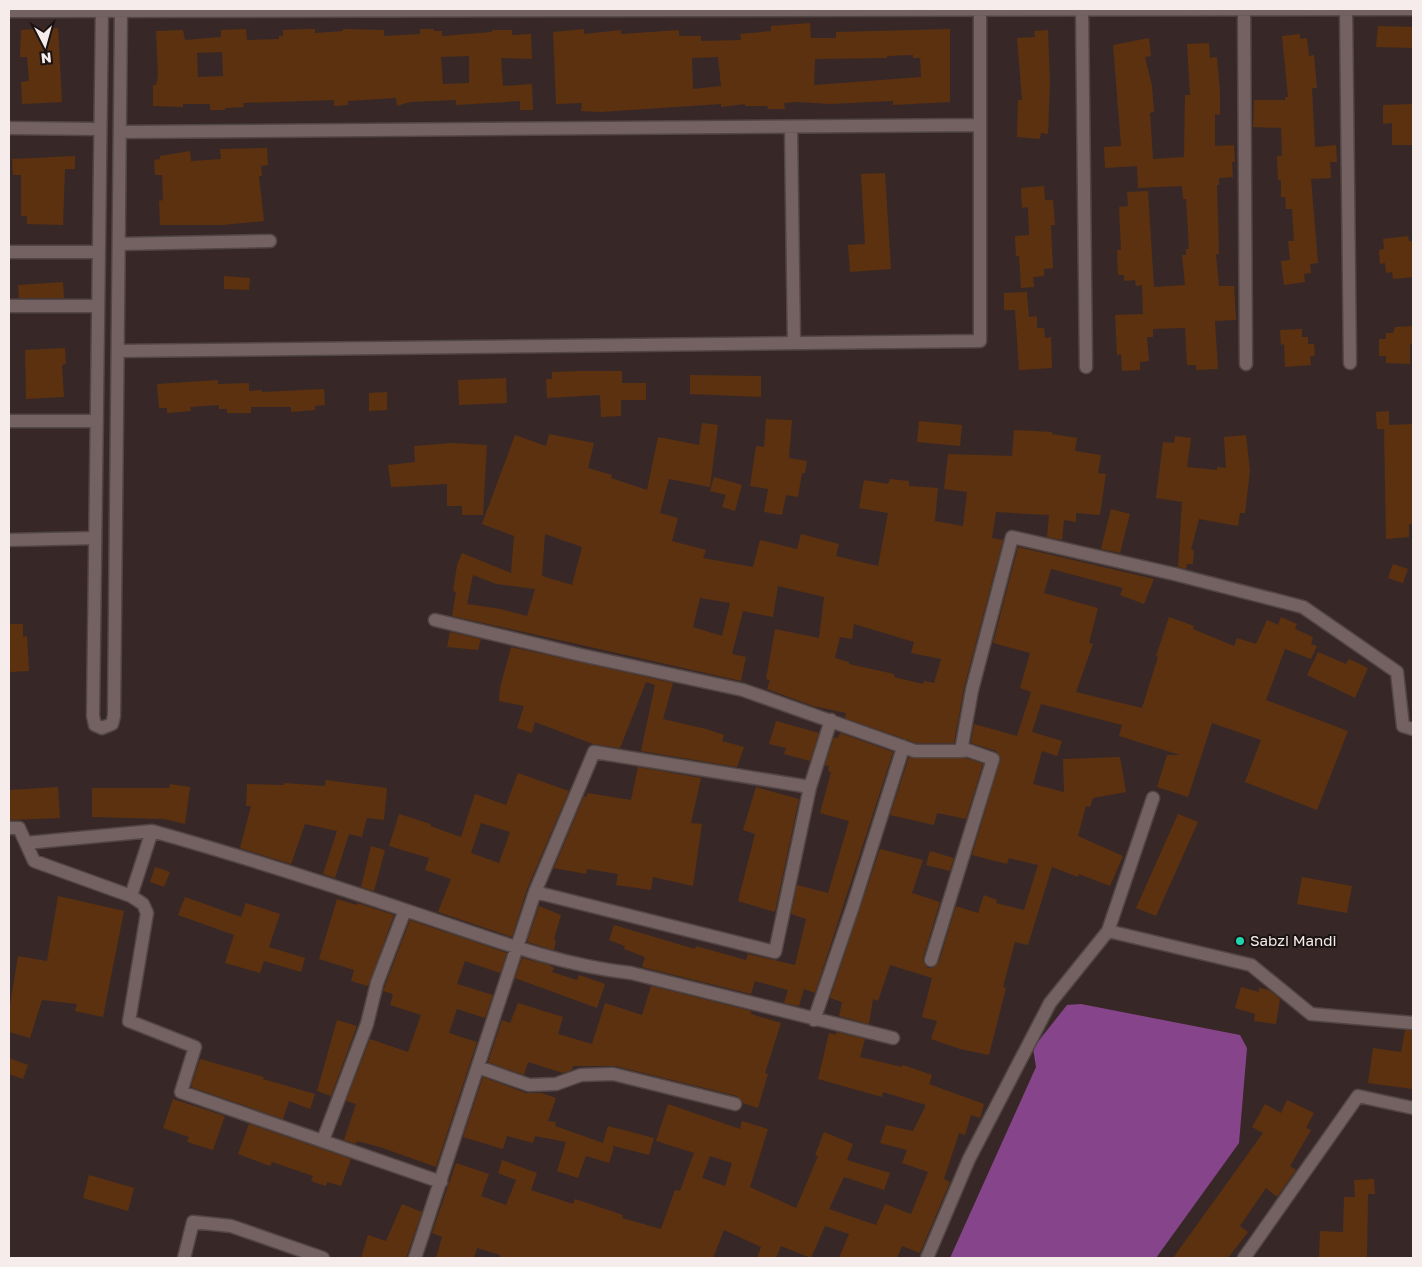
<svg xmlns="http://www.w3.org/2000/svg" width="1422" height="1267" font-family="'Golos Text',sans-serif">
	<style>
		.water { fill: #86458a }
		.building { fill: #5c3110; fill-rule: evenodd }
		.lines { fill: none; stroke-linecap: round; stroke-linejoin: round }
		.minor-casing { stroke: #524645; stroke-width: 15 }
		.minor { stroke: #736261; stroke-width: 12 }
		.poi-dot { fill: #23d5af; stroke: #191312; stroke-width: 2 }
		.labels { text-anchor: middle; stroke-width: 4; stroke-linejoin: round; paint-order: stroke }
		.poi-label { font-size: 15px; fill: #f6eceb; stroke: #191312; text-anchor: start }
	</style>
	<rect width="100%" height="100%" fill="#372827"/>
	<path class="water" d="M1081,1004L1240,1035L1247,1048L1239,1143L1156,1258H950L1036,1067L1033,1048L1067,1005Z"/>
	<path class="building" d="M810,23L811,38H836V32L950,29V102L893,105V101L830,104L799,102L784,103L785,109H768L767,106H745V104L721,107V104L601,112L581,111L582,103L556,104L553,32L584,29V34L621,30V34L679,30V36H701V41L741,40L740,34L771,31V26ZM913,55V58H920L921,77L814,85L815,59L887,58V56ZM718,57L721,86L693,89L692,58Z
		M1378,26L1413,27V48L1376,47Z
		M58,28L62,102L22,104L21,82L29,81L27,57H20L21,30Z
		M246,29L247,40L279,39V36H283V30L306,29H315V33L343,31V29L384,30V36L420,34V29H434V31H442V36L492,32V30H512V35L531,34L532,59L501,58L503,86L532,84L533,110H520V101L456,105V100L410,102L397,106L396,98L348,101V105L334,106V100L243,103L244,107L225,108V110H210V104H183V107L153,106V85H156L158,76L156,31L183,30L185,40L221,37V30ZM222,52L223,76L198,77L197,53ZM469,56V83L443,84L441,57Z
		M1048,30L1050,83L1048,134L1041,133L1040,139L1017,137L1018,100H1022L1017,38L1035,37L1034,31Z
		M1300,34V39L1307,38L1309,56L1314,55L1317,88H1312L1315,147L1336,145L1337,162H1330L1331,178L1311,179L1318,263L1310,264L1311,273L1304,274L1305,282L1284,285L1281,261L1290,260L1288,241H1294L1292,209H1286L1285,197H1281V180H1278L1277,156H1282L1281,128L1253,127L1254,100H1285V97H1288L1282,36Z
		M1149,38L1151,56L1145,57L1152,86L1154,112L1150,113L1153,159L1184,157L1185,95H1190L1187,44L1209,43L1210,58L1217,57L1220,92V115L1215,114V146L1234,145L1235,162H1232L1233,177L1219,178V185H1217L1219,254H1216L1219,286H1234L1236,320L1215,321L1218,369L1196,370V365H1187L1185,328L1153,329V337H1147L1149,361L1140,362V370L1122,371L1121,354L1117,355L1115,315L1143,314L1142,285L1136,286L1135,280L1124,281V275H1118L1117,250H1121L1119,207L1128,206L1127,192L1148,191L1154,287L1185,285L1182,255H1186V249H1189L1186,199H1183L1182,186L1138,188L1137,166L1105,168L1104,147L1121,146L1113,45Z
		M1413,104V145H1392V123L1383,124V105Z
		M267,148L268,165L261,166L262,176H259L264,221L222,225H160L159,201L163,200L162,175H155L154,160L160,159V156L190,151L191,161L221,159L220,149Z
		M75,156V169H65L63,225L27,224V216H21V175H13L12,159Z
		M885,173L891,269L850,272L848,245L865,244L861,174Z
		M1044,186L1045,200H1053L1055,225H1051V229L1053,268L1044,269V276L1033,277L1034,287L1021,288L1019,256H1016L1015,236L1029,235L1028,207L1022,208L1021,188Z
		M1408,236L1409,241H1413V277L1393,279L1392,272L1386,273L1385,263L1380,264L1379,250L1384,249L1383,239Z
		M224,276L250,278L249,290L224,289Z
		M63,282L64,298H19L18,285Z
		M1027,292L1029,317L1037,316V328H1044L1045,338L1051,337L1052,368L1019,370L1015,310H1004V293Z
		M1413,326V344H1410V364L1386,363V356H1379V339H1386V333H1393L1395,327Z
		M1302,329V337H1308V344H1314L1315,355L1310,357L1311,365L1285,367L1284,344L1281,345L1280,330Z
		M65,348L66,364L62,365L64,397L26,399L25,350Z
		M579,371H622V383H646V400H621V416L601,417L600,395L547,398L546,379H552V372Z
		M690,375L761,376V397L690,394Z
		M506,378L507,403L459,405L458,380Z
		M218,380V384L249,383V391L262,390V392L324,389L325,405L315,406V410L291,412V407H251V413H227V409H219V405L190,407L191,411L167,413V408H159L157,384Z
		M387,392V410L369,411V393Z
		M1389,411V425L1413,424V524H1409V537L1386,539L1384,429H1377L1376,412Z
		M766,419L792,420L789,458L807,461L805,473H802L798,497L786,495L782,515L764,512L768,489L750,486L756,446L764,447Z
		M919,421L962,425L960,446L917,442Z
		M702,423L718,425L710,487L669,479L660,513L678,518L672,541L706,550L703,558L753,567L760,540L797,549L801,534L839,544L836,556L878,566L888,513L859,508L864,480L888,484L890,479L909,481V486L938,488L935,521L963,526L967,492L944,489L948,454L1012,456L1014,430L1052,432V434L1077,438L1075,451L1101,455L1098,473L1106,474L1100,515L1076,513V522L1064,520L1062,540L1047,537L1049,515L996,512L992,538L1003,540L964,688L954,743H916L845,718L846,713L813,706L767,689L770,680L766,679L775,629L819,638L824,597L778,586L773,617L743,611L732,654L746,657L741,681L452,616L456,592L453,591L457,565L462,553L511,573L514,536L482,524L515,435L546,446L549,434L594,443L588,468L612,475L611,478L647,490L658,437L699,445ZM545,534L582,547L572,585L542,576ZM473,575L496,584L535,589L527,616L501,609L467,604ZM700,598L730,603L722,636L693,627ZM854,624L914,642L911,653L941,659L934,683L924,681L923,684L894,677V674L849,664V662L835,658L840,637L852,639Z
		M1246,435L1250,471L1245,513H1240L1238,526L1199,519L1191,550H1194L1193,564H1187L1186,569L1178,567L1182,502L1156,498L1163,442L1174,443L1175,436L1191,438L1187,467L1217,470V467L1226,468L1224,437Z
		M452,443L487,445L483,515H462V506H447V484L391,487L388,465L415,462L414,446Z
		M714,477L742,485L735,511L722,507L726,495L710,491Z
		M1111,509L1130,514L1120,553L1101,549Z
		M1018,547L1154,579L1144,604L1120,595L1123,588L1051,569L1044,593L1098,608L1089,643L1093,644L1076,692L1142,708L1158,657L1156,656L1169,617L1194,626L1193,629L1234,646L1237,638L1256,644L1267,620L1278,625L1281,617L1297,624L1295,629L1313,637L1311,644L1317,646L1311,659L1285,649L1266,700L1348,731L1317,810L1245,782L1261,740L1212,723L1188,797L1157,787L1167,755H1180L1119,736L1122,725L1041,704L1032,732L1062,741L1057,756L1042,751L1033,784L1064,792L1063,759L1120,757L1126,792L1093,798L1090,807L1086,806L1078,836L1123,856L1110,886L1079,874L1078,877L1052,867L1028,945L1015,942L1003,987L1006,988L989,1055L960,1049L931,1039L937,1021L922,1017L932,978L890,965L878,1001L873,999L869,1024L839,1016L842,1002L830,998L880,849L923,860L912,893L940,902L923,958V962L928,968H933L939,962L956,906L978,913L984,895L997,900L996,903L1024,910L1038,865L1009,858L1007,864L972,855L1001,758L996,751L971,743L974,724L1017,736L1031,692L1020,688L1030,653L993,643Z
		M1393,564L1408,569L1403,583L1388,578Z
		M9,624H23V637L27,636L29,671L10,672Z
		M450,632L481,639L478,650L447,647Z
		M511,647L673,683L663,719L706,729L724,735L722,741L744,747L737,767L641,751L655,685L646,682L620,748L593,744L535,722L532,733L517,728L524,706L499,701L500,688Z
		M1318,652L1346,664L1349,659L1368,668L1355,698L1307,675Z
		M776,721L819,733L810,761L784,754L786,748L769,744Z
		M840,733L893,752L815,993L804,989L799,1006L784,1003L788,990L755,981L751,994L642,967L645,957L624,949L625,946L609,940L614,925L695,949L696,946L746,960L748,954L795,965L806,919L791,914L797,885L828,893L849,821L820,813L831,772L828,771L829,766L825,765L834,737L838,738Z
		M909,757L966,758L983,764L966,819L937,813L934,825L890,815Z
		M638,767L701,778L691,823L702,824L693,886L653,877L651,890L616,885L618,874L587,869L586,874L554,868L584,796L587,797V793L631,800Z
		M518,773L569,791L527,889L512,937L438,912L451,879L425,870L429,858L389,846L399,814L431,824L430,826L461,837L475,794L506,805ZM481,823L510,832L499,863L471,853Z
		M326,780L387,788L384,820L367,818L362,837L349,834L335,878L323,874L337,831L305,824L291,864L240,848L251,806H246L247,784L284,785V783L325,786Z
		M170,784L190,787L185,824L164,819L92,817V788H169Z
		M58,787L60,818L9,820V790Z
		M756,787L799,799L775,912L738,901L755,834L743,830Z
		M1178,814L1198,822L1156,916L1136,908Z
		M371,846L385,850L374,891L361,887Z
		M930,851L954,858L950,871L926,865Z
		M155,867L170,872L164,887L150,882Z
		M1302,877L1352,886L1347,913L1297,904Z
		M58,896L124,911L103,1017L75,1011L77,1004L42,1000L30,1038L9,1032V1011L18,956L47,961Z
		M185,897L241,917L246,903L280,914L269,947L305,958L301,972L264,961L260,973L225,963L234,935L178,915Z
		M337,899L357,905V903L394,915L368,986L351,981L354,970L319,959Z
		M539,906L561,915L554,939L556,940L554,950L527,942Z
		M410,920L507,953L500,973L465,961L457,984L493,995L485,1018L457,1009L449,1033L477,1042L436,1167L380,1147L357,1141L356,1144L344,1140L356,1104L346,1101L370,1039L408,1052L421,1015L390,1005L393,994L383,991Z
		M522,958L549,965L554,968L552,972L577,980L579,975L605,984L597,1008L515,978Z
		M651,986L751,1011V1014L781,1023L765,1073L768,1074L758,1108L743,1103L737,1096L615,1066H573L572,1070L563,1073L528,1062L524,1075L488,1062L502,1020L510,1023L518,1003L563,1017L558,1034L592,1044L605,1003L642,1015Z
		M1241,987L1259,992V988L1269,990L1280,999L1276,1024L1254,1021L1255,1014L1235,1008Z
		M337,1020L357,1026L331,1096L317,1091Z
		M1405,1030L1413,1031V1089L1368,1083L1373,1048L1401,1052Z
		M836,1032L865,1039L860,1057L902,1067L903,1065L932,1075L929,1084L984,1104L980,1118L971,1115L965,1135L959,1133L944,1179L950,1182L920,1253L902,1246L897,1258H839L849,1234L825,1226L811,1258L781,1246L776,1258H757L761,1247L724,1230L713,1258H499L500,1255L477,1248L474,1258H436L442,1237L432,1233L456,1163L489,1174L481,1196L506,1205L516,1180L498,1173L502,1160L537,1173L531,1190L573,1204L575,1199L623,1215L622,1218L661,1229L675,1190L680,1191L694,1153L656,1141L668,1104L740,1129L742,1121L768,1129L750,1187L796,1208L818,1156L815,1155L824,1132L853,1144L847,1160L890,1173L884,1190L844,1177L829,1209L876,1225L885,1204L911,1214L928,1172L902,1163L907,1150L880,1143L886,1125L913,1131L926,1105L883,1092L882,1097L818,1079L829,1033L836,1035ZM710,1156L732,1163L725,1186L702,1178Z
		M9,1058L28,1065L23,1079L9,1074Z
		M200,1059L264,1077L263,1079L315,1094L310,1109L289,1101L283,1119L191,1087Z
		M483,1077L526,1093H541L556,1098L548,1121L556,1122L555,1126L603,1143L608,1126L654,1138L649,1155L610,1145L614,1147L609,1163L586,1156L578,1178L557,1171L566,1142L535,1136L533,1143L507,1136L503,1149L463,1137Z
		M173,1099L225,1116L213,1150L187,1142L189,1137L163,1128Z
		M1287,1100L1314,1113L1306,1128L1311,1130L1290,1166L1296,1170L1277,1197L1266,1188L1240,1226L1248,1232L1228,1258H1173L1263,1133L1252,1127L1265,1104L1281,1113Z
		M249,1124L351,1159L341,1186L327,1182L326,1186L311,1181L313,1176L272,1162L270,1166L238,1154Z
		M89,1175L134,1188L128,1211L83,1198Z
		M1374,1179L1375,1194H1368L1367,1258H1319L1320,1231L1343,1232L1344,1197H1355L1354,1180Z
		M402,1204L422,1212L406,1258H361L368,1235L386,1241Z"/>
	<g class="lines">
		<g class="minor-casing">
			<path id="minor" d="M102,9L93,716L95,725L102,728L112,724L114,716L121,9
				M1244,9L1246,364
				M1346,9L1350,363
				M1082,10L1086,367
				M9,11L1413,9
				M791,127L794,343
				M9,128L99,129
				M120,132L980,125
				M119,244L270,241
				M9,252H99
				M9,306H98
				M118,351L980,341V9
				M9,421H97
				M9,540L95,538
				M435,620L581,655L743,690L915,751H961
				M810,787L831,720
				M9,828H19L34,861L131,896L143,904L147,913L129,1021L195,1047L181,1092L441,1182
				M26,843L152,831
				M131,896L152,831C242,856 331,885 420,915C489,938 558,965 631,973L893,1038
				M1108,931L1251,965L1311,1014L1413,1023
				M931,960L993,759L967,750L961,751L972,690L1012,537L1174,574L1303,607L1397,672L1403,726L1413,729
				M814,1020L853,906L902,751V746
				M478,1067L529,1085L556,1084L581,1075L613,1074L735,1104
				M323,1140L367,1024L377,983L405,910
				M184,1258L193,1222L231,1226L323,1258
				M415,1258L535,892L594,752L810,787L775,952L535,892
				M927,1258L969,1159L1050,1003L1108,931L1153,798
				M1244,1258L1358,1096L1413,1108"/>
		</g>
		<use href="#minor" class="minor"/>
	</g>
	<circle class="poi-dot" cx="1240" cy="941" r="5"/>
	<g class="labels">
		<g class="poi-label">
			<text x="1250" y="946">Sabzi Mandi</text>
		</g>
	</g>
	<rect width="1422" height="1267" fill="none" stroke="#f6eceb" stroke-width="20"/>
	<g transform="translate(45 45) rotate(174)" stroke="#191312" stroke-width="4" paint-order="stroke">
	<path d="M0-4L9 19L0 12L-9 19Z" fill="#f6eceb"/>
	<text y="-8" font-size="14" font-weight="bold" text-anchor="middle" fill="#f6eceb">N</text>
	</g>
</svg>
